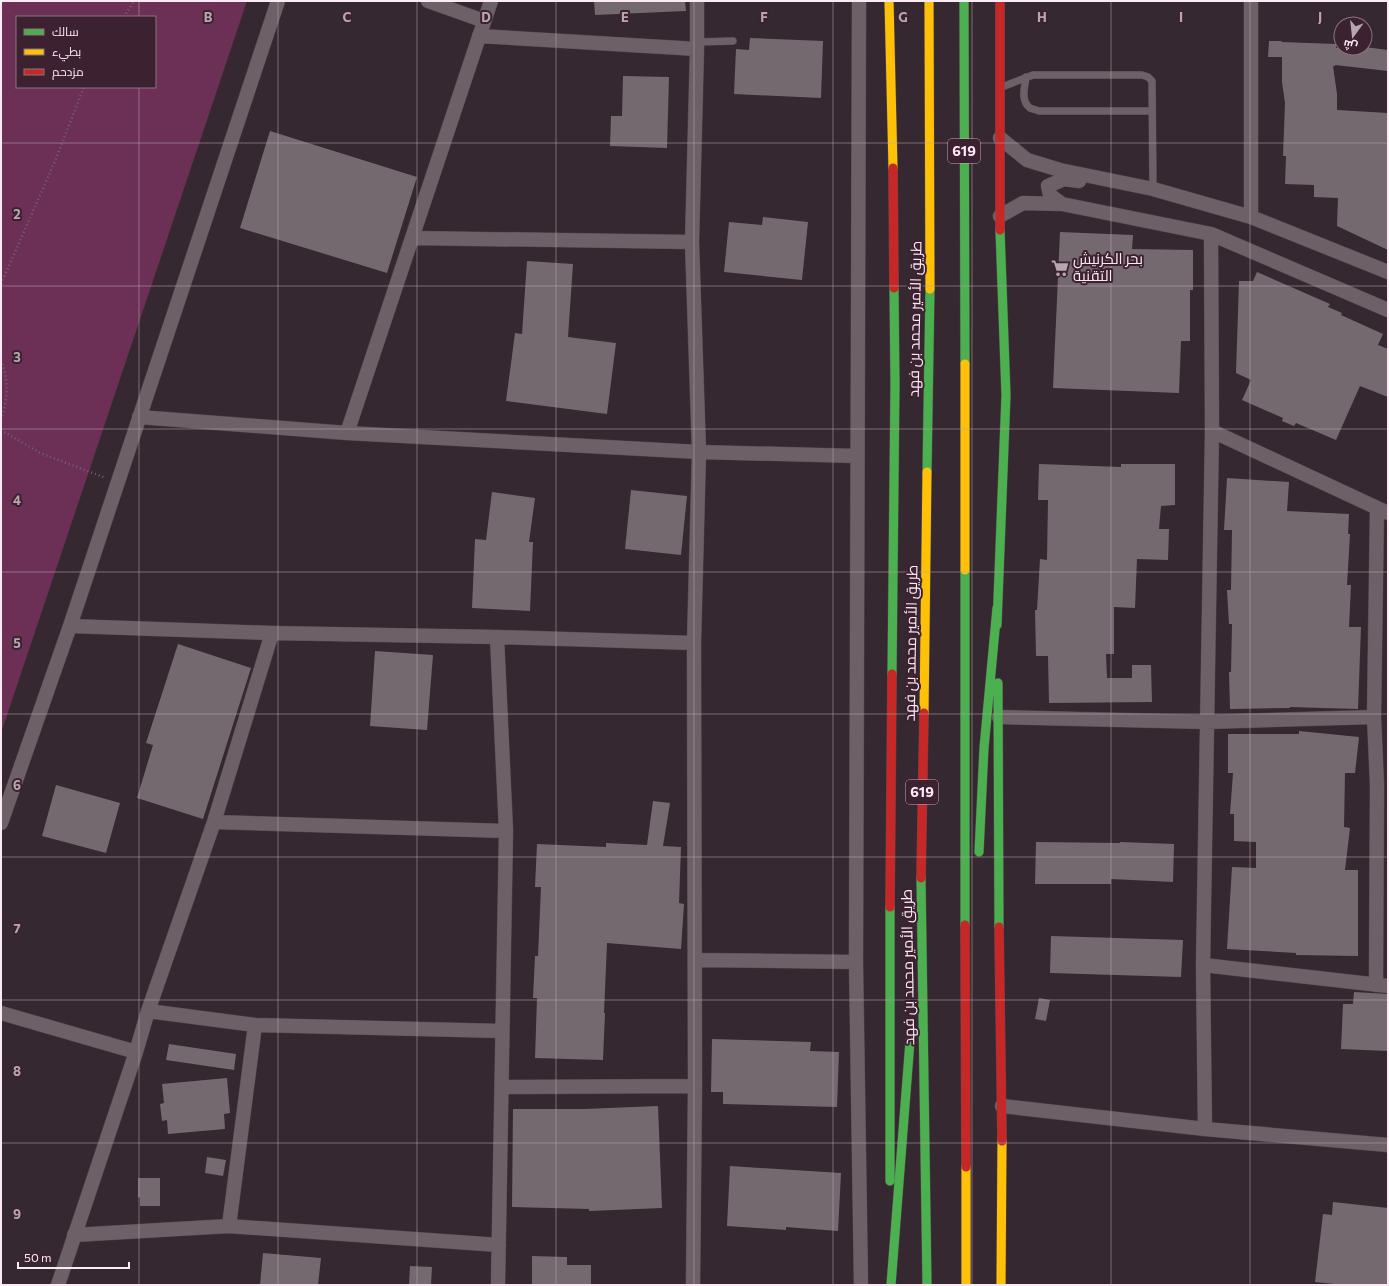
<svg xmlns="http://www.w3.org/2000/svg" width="1389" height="1286" font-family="Commissioner,Cairo,sans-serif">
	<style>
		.green { fill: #6c3056; fill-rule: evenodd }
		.building { fill: #756970 }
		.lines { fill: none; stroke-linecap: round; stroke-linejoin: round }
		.lane-casing { stroke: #52454c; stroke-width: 8 }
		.street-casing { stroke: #52454c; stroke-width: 15 }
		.fast-casing { stroke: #52454c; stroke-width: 10 }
		.slow-casing { stroke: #52454c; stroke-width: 10 }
		.jam-casing { stroke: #52454c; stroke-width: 10 }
		.path { stroke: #71656c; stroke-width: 2.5; stroke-dasharray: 1 3; stroke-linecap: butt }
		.lane { stroke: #6d6167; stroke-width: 7 }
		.street { stroke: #6d6167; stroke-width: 14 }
		.fast { stroke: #4caf50; stroke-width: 9 }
		.slow { stroke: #ffc107; stroke-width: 9 }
		.jam { stroke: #c62828; stroke-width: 9 }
		.grid { fill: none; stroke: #b7a6af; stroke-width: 1; stroke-opacity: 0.55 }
		.labels { text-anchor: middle; stroke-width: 4; stroke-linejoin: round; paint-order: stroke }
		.shield { fill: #3c2231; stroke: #c2aeba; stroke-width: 1 }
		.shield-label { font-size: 14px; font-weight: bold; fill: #fceaf4 }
		.poi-label { font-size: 15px; fill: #fceaf4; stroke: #3c2231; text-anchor: start }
		.street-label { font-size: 15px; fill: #fceaf4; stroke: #3c2231 }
		.grid-label { font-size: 13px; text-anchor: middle; font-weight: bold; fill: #b7a6af; stroke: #3c2231; stroke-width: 4; stroke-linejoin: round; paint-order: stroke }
	</style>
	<rect width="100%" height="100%" fill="#362830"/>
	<path class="green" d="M1,1H247L1,733ZM17,17H155V87H17Z"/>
	<path class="building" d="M594,1H685L686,11L595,15Z
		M750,38L823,41L821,98L734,94L736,49L749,50Z
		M1269,41H1282L1281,42L1336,44V48H1365V47L1388,50V71L1335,65V66H1333L1337,94V110L1388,113V250L1337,226L1338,198L1314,197V185L1285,184L1286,156H1283L1285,103L1282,82V57H1268Z
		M623,76L669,77L667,148L610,146L611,116H622Z
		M270,131L417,177L387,273L240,228Z
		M763,217L808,222L802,280L724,272L729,222L762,225Z
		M1060,232L1133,235L1132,249L1193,250V290H1190V341H1181L1179,393L1053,388Z
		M527,261L573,264L568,337L616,343L607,414L506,401L515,333L522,334Z
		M1257,272L1330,304L1328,307L1342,313L1341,315L1383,334L1378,345L1388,349V397L1360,386L1336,440L1296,423L1294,426L1282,421L1283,418L1242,400L1251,380L1236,373L1239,281H1253Z
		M1039,464L1121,467V464H1175V505L1161,506L1159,529H1169L1168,560L1137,559L1135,608L1114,607V654H1106L1107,678H1132V665H1151L1152,702L1049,703L1048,656H1036L1035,610H1037L1040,559L1047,560L1048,500H1038Z
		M1227,478L1289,482L1287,511L1349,514L1348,534H1350L1347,585H1351L1349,627H1361L1358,709L1290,707V708L1230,709L1229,672H1231L1232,624H1229L1227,590H1231L1232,530H1224Z
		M631,490L687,496L681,555L625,549Z
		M492,492L535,498L529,542H533L530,611L472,608L475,539L486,540Z
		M178,644L251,668L203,819L137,798L153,745L146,743Z
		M375,651L433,655L427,730L370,726Z
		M1299,731L1359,737L1355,773H1345L1344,827L1350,828L1345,870H1358V956L1296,955V953L1227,949L1232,867L1256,868V842L1234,841V814H1230L1233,773H1228V734H1299Z
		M56,785L120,803L106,853L42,836Z
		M653,801L670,803L663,846L681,847L679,903L684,904L681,949L607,943L604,1013H605L603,1060L535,1058L537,998H533L535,956H538L541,887H535L537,844L606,847V843L647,845Z
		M1036,842L1120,843V842L1174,844L1173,882L1111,879V884H1035Z
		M1051,936L1183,940L1181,977L1050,973Z
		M1354,992L1388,994V1051L1341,1049L1343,1004H1353Z
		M1039,998L1050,1000L1046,1021L1035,1019Z
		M712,1039L811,1042L810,1051L839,1052L837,1107L723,1104V1092H711Z
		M169,1044L236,1054L234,1070L166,1060Z
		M227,1078L230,1113L224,1114L225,1129L168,1134L167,1120L162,1121L160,1104L164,1103L162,1084Z
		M658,1106L662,1208L589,1211V1209L512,1207L513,1109H584Z
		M207,1157L226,1160L223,1176L205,1173Z
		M730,1166L841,1173L838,1231L786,1227V1230L727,1226Z
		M138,1178H160V1206H140V1197L138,1198Z
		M1333,1202L1388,1208V1285H1344L1315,1282L1323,1214L1332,1215Z
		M263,1253L321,1258L318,1285H260Z
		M532,1256L567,1257V1265H591V1284H586V1285H532Z
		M410,1266L432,1267L431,1285H409Z"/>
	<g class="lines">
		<g class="lane-casing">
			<path id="lane" d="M697,42L733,41
				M1026,77C1025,86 1020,101 1030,108C1032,109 1037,110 1039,111H1152
				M1002,87L1033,75H1142L1148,77L1152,81L1153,189"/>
		</g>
		<g class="street-casing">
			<path id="street" d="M428,1L484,21
				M859,1L856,962L861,1285
				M1251,1V217
				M479,36L697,49
				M1000,138L1027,160L1060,170L1153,189L1251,217L1388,272
				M1062,204L1050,195L1048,186L1064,179L1079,181
				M1000,216L1023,203L1062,204L1211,234L1388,310
				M412,238L692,242
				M139,417L347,433L699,452L857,456
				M1212,431L1388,513
				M347,433L491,1
				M70,626L272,633L497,637L694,643
				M497,637L506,831L498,1285
				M999,717L1206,722L1374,717
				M214,822L506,831
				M1,823L70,626L278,1
				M695,960L856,962
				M1203,965L1388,986
				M1376,985L1377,785L1374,717L1377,508
				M148,1011L255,1025L502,1031
				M1,1013L136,1052
				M502,1087L695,1086
				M1002,1106L1205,1129L1388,1145
				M1205,1129L1203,965L1212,431L1211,234
				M229,1226L255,1025
				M74,1235L229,1226L499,1245
				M58,1285L136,1052L148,1011L214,822L272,633
				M693,1285L695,1086L694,643L699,452L692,242L697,49V1"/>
		</g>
		<g class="fast-casing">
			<path id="fast" d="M964,1L965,364
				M927,472L930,289
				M965,570V925
				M997,625L1006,395L1000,230
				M892,674L895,384L894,288
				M998,683L999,927
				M979,852L984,748L997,608
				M921,878L927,1285
				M890,1181V907
				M891,1285L910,1041"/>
		</g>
		<g class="slow-casing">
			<path id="slow" d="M889,1L893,168
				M929,1L930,289
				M965,364V570
				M924,713L927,472
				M966,1167V1285
				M1001,1285L1002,1141"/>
		</g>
		<g class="jam-casing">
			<path id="jam" d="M1000,1V230
				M893,168L894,288
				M921,878L924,713
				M890,907L892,674
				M965,925L966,1167
				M999,927L1002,1141"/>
		</g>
		<path class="path" d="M124,17L134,1
			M1,284L55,161L84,87
			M1,360C8,379 9,398 1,418
			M1,430L40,453L106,478"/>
		<use href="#lane" class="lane"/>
		<use href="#street" class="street"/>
		<use href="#fast" class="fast"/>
		<use href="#slow" class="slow"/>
		<use href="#jam" class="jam"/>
	</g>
	<path class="grid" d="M139,1V17M278,1V1285M417,1V1285M556,1V1285M694,1V1285M833,1V1285M972,1V1285M1111,1V1285M1250,1V1285M139,87V1285M1,143H1388M1,286H1388M1,429H1388M1,572H1388M1,714H1388M1,857H1388M1,1000H1388M1,1143H1388"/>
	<defs>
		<g id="supermarket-bare" transform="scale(1.38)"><path d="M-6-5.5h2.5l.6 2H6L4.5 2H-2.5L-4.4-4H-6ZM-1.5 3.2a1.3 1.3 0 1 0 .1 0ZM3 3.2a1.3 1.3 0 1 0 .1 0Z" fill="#b7a6af" stroke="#3c2231" stroke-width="2.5" paint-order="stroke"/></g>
	</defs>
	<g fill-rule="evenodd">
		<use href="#supermarket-bare" x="1060" y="268"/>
	</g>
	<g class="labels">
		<g class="shield">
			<rect x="948" y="139" width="32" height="24" rx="3"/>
			<rect x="906" y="780" width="32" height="24" rx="3"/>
		</g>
		<g class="shield-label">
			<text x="964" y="156">619</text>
			<text x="922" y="797">619</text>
		</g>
		<g class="poi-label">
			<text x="1073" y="264">بحر الكرنيش<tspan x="1073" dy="17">التقنية</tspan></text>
		</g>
		<g class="street-label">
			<text transform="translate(915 319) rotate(-89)" y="5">طريق الأمير محمد بن فهد</text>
			<text transform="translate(911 643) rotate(-89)" y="5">طريق الأمير محمد بن فهد</text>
			<text transform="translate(908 967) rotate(-91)" y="5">طريق الأمير محمد بن فهد</text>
		</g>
	</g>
	<g class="grid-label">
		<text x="208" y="22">B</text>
		<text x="347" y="22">C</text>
		<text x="486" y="22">D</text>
		<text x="625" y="22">E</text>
		<text x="764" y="22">F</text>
		<text x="903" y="22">G</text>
		<text x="1042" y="22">H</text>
		<text x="1181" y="22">I</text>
		<text x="1320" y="22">J</text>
		<text x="17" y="219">2</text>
		<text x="17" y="362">3</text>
		<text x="17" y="505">4</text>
		<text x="17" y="648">5</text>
		<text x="17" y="790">6</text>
		<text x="17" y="933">7</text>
		<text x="17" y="1076">8</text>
		<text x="17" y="1219">9</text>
	</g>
	<rect width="1389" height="1286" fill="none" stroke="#fceaf4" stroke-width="4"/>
	<rect x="16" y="16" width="140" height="72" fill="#3c2231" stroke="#89727f"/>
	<rect x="24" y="29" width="20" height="6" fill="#4caf50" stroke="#89727f"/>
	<text x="52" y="36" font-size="12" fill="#fceaf4">سالك</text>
	<rect x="24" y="49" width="20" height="6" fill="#ffc107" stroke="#89727f"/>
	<text x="52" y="56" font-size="12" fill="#fceaf4">بطيء</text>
	<rect x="24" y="69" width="20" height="6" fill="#c62828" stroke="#89727f"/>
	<text x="52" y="76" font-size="12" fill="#fceaf4">مزدحم</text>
	<g transform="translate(1353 36) rotate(195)"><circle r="19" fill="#3c2231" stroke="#89727f"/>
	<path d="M0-3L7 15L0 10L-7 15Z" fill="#b7a6af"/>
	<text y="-6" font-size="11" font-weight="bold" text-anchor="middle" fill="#fceaf4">ش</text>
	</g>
	<path d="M18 1262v6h111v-6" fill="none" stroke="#fceaf4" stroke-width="2"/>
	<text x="24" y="1262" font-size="12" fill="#fceaf4" stroke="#3c2231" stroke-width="3" paint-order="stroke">50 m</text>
</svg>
